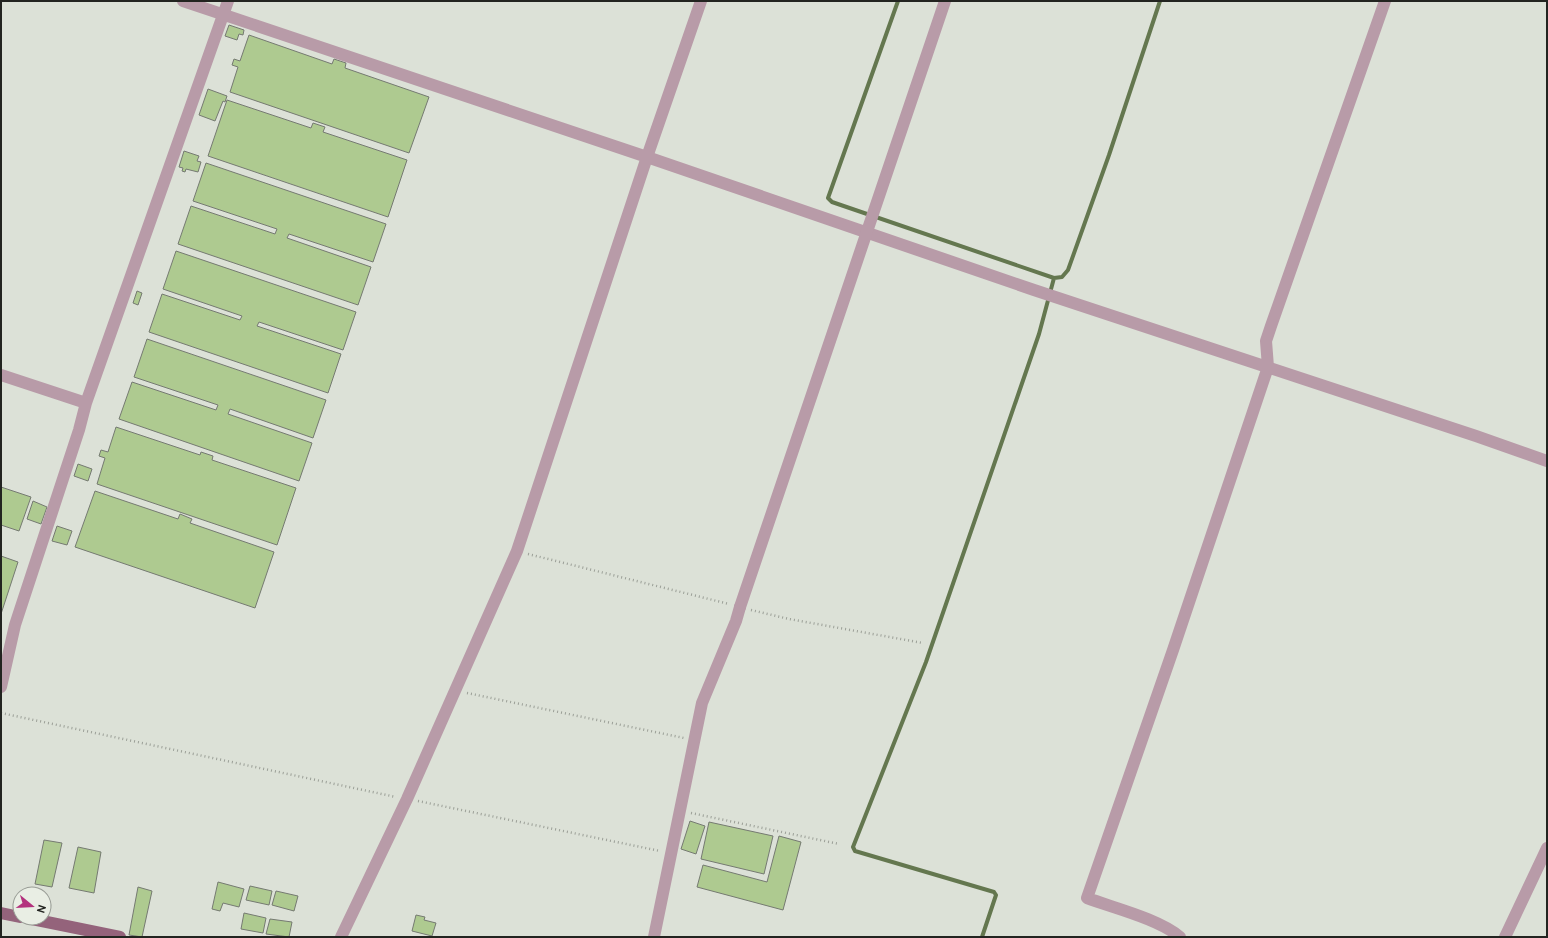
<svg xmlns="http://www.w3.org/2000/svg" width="1548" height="938" font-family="Overpass,sans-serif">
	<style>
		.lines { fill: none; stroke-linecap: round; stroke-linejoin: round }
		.stream { stroke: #64774f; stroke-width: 4 }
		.building { fill: #aeca90; stroke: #757a71 }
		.path { stroke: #9b9f97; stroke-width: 2.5; stroke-dasharray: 1 3; stroke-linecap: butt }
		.minor { stroke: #b89ba8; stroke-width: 12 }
		.tertiary { stroke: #b89ba8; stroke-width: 12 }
		.primary { stroke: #94637b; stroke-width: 12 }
	</style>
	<rect width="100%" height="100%" fill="#dce1d7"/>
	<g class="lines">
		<path class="stream" d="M898,1L828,198L832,202L1054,278L1062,277L1068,270L1109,155L1160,1
			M982,937L996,895L994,892L855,851L853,847L926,662L1039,334L1054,278"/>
	</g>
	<path class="building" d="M229,25L244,30L243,35L239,34L237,40L225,36Z
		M249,35L332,64L334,59L346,63L345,68L429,97L409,153L230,92L238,67L232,65L234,59L240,61Z
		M208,89L227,96L225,102L223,101L215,121L199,115Z
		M227,100L311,128L313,123L325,127L323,132L407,160L388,217L208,156Z
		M184,151L199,156L197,161L201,162L198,172L186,169L185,172L182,171L183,168L179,167Z
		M206,163L386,224L373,262L289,234L287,238L371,267L358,305L178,244L191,206L275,234L277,229L193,201Z
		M176,251L356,312L343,350L259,322L257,326L341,354L328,393L149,332L162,294L240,320L242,316L163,289Z
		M137,291L142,293L138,305L133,303Z
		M147,339L326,400L313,438L230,409L228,414L312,443L299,481L119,419L132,382L216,410L218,405L134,377Z
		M116,427L200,455L201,452L213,456L212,460L296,488L277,545L97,484L105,458L99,456L101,450L108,452Z
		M78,464L92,469L88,481L74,476Z
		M1,487L31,497L19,531L1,525Z
		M95,491L178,519L180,514L192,519L190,523L274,552L255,608L75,547Z
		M33,501L47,507L41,524L27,519Z
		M57,526L72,531L67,545L52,541Z
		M1,556L18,562L1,614Z
		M690,821L705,826L696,854L681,849Z
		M709,822L773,836L764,874L701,859Z
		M779,836L801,842L783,910L697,887L703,865L767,882Z
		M44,840L62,843L52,887L35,884Z
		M78,847L101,852L94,893L69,888Z
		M218,882L244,889L239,907L223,903L220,911L212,909Z
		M250,886L272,891L269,905L246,900Z
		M138,887L152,891L142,937L129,935Z
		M276,891L298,896L294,911L272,905Z
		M244,913L266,918L263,933L241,929Z
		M416,915L425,917L424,920L436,923L432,936L412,931Z
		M270,919L292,922L289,937L266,934Z"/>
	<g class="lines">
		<path class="path" d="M528,554L729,604
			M751,610L789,619L923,643
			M467,693L684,738
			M1,713L396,797
			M418,801L660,851
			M691,813L839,844"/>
		<path class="minor" d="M183,1L647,157L1034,290L1476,436L1547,461
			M1,375L86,403
			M1,687L15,625L79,430L86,403L228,1
			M341,937L407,799L517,551L647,157L701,1
			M654,937L702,703L736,621L740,607
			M1180,937C1159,919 1114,908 1087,898L1173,650L1268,367L1266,341L1271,326L1385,1
			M1505,937L1547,848"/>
		<path class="tertiary" d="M740,607L945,1"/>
		<path class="primary" d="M1,913L20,917
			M27,918L120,937"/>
	</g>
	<rect width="1548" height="938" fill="none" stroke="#222420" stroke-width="4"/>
	<g transform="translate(32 906) rotate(108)"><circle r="19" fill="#e9eee4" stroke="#999d96"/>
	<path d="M0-3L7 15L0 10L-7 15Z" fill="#b3327d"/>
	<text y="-6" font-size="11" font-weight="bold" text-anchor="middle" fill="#222420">N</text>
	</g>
</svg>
